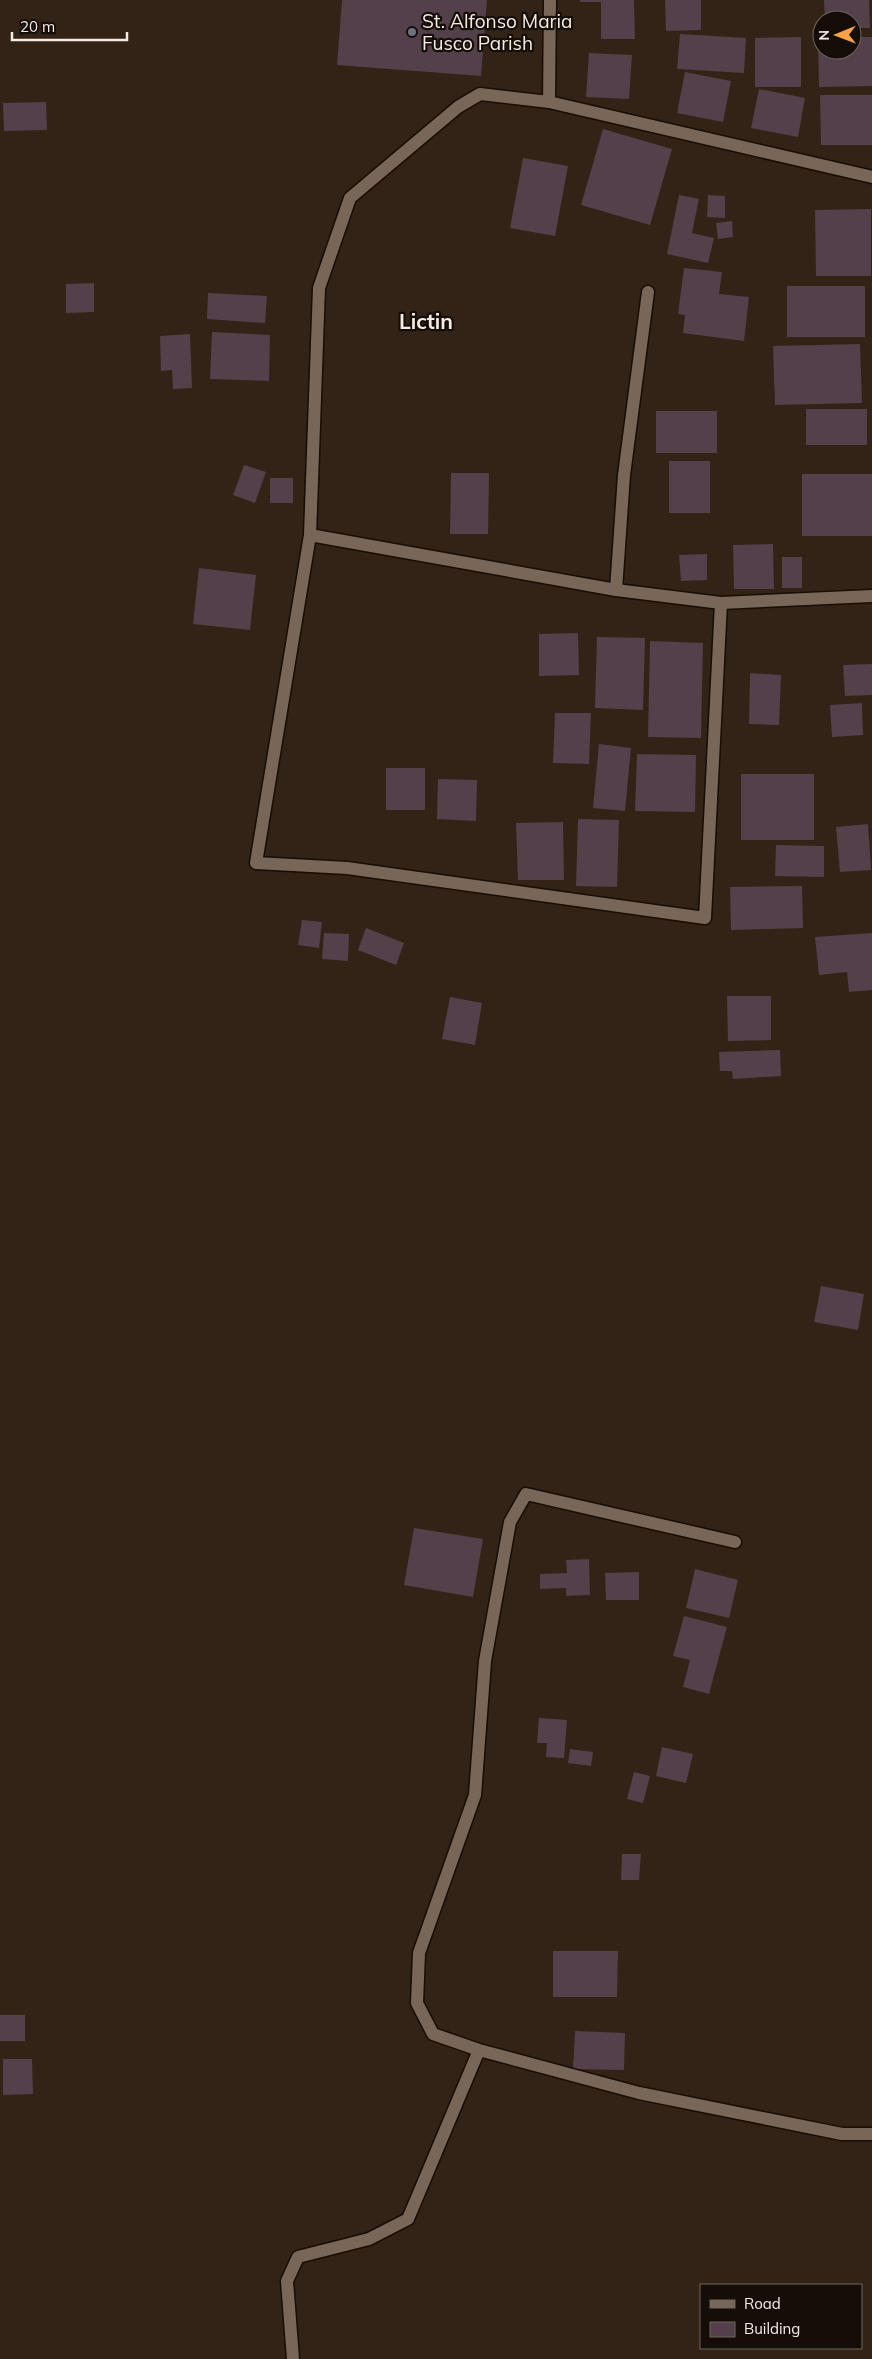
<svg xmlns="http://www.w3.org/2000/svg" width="872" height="2359" font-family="Mulish,sans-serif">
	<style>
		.building { fill: #53404a }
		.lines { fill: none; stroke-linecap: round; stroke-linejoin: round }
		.street-casing { stroke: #190c02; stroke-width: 15 }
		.street { stroke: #786758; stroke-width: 12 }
		.worship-dot { fill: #6b7280; stroke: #150e08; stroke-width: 2 }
		.labels { text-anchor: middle; stroke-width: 4.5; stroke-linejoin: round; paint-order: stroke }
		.poi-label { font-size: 19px; fill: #f5ebe3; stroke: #150e08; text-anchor: start }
		.quarter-label { font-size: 21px; font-weight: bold; fill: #f5ebe3; stroke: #150e08 }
	</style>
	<rect width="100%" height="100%" fill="#322316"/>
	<path class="building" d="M342,0H487L481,76L337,65Z
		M580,0H634L635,39H601V2H580Z
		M665,0H701V30L666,31Z
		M824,0H869L870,28H852V20H825Z
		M680,34L746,38L744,73L677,69Z
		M801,37V87H755V38Z
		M852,37H872V86L819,87L818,38H822V50H852Z
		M589,53L632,55L629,99L586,97Z
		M685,72L731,81L723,122L677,113Z
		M759,89L805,98L798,137L751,128Z
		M820,95H872V145H821Z
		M46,102L47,130L4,131L3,103Z
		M603,129L672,149L650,225L581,205Z
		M523,158L568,166L555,236L510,228Z
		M679,195L699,199L692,233L714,238L708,263L667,254Z
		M708,195L725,196V218L707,217Z
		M871,209V276H816L815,210Z
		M732,221L733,237L718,239L716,223Z
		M684,268L722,272L719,294L749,297L744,341L683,333L685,315L678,314Z
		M94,283V312L66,313V284Z
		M787,286H865V337H787Z
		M208,293L267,296L265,323L207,319Z
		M212,332L270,335L269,381L210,379Z
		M190,334L192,388L173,389L172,370L161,371L160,336Z
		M860,344L862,403L775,405L773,346Z
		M806,409H867V445H806Z
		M656,411H717V453H656Z
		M669,461H710V513H669Z
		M244,465L266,472L255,503L233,495Z
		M451,473H489L488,534H450Z
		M802,474H872V536H802Z
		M270,478H293V503H270Z
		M773,544L774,589H734L733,545Z
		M707,554V580L681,581L679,555Z
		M782,557H802V588H782Z
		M199,568L256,575L250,630L193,624Z
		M578,633L579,675L539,676V634Z
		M597,637L645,638L643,710L595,708Z
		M650,641L703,643L701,738L648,737Z
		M872,664V695L845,696L843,665Z
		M750,673L781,675L779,725L749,724Z
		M862,703L863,735L832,737L830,705Z
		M555,713H591L589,764L553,763Z
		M599,744L631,748L625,811L593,808Z
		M637,754L696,755L695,812L635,811Z
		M386,768H425V810H386Z
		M741,774H814V840H741Z
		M438,779L477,780L476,821L437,819Z
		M578,819L619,820L617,887L576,886Z
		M563,822L564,880H518L516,823Z
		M868,824L871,870L840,872L836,827Z
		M776,845L824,846V877L775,876Z
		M802,886L803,928L731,930L730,887Z
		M302,920L322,922L319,948L298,945Z
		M366,928L404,943L396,965L358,950Z
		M324,933L349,934L348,961L322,959Z
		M872,933V990L849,992L847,972L819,975L815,937Z
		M727,996H771V1040L728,1041Z
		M450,997L482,1003L475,1045L442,1039Z
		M780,1050L781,1076L733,1079L732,1071H720L719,1052Z
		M821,1286L864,1294L858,1330L814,1322Z
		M414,1528L483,1539L473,1597L404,1585Z
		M589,1559L590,1595L566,1596V1588L540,1589V1574L567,1573L566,1560Z
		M695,1569L738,1580L729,1618L686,1608Z
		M639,1572V1600H606L605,1573Z
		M684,1616L727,1627L709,1694L683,1687L690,1660L673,1656Z
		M539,1718L567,1720L564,1758L546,1757L547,1743H537Z
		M662,1747L693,1754L686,1783L656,1776Z
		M570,1749L593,1752L591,1766L568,1763Z
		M634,1772L650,1776L643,1803L627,1799Z
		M622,1854H641L639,1880H621Z
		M553,1951H618L617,1997H553Z
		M0,2015H25V2041H0Z
		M575,2031L625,2033L624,2070L573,2069Z
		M3,2059H32L33,2094L3,2095Z"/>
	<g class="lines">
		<g class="street-casing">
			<path id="street" d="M550,0L549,102L872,177
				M549,102L480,94L458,107L350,198L319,288L310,535L256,863L347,868L705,918L721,603
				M310,535L616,590L721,603L872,596
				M616,590L624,475L648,292
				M479,2050L433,2034L417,2003L419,1953L475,1795L485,1661L510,1522L526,1494L735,1542
				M293,2359L287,2281L298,2257L369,2239L408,2219L479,2050L639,2093L842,2134H872"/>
		</g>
		<use href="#street" class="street"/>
	</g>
	<circle class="worship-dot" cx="412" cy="32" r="5"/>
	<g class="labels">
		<g class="poi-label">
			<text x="422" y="28">St. Alfonso Maria<tspan x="422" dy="22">Fusco Parish</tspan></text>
		</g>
		<g class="quarter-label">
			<text x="426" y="329">Lictin</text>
		</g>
	</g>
	<rect x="700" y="2284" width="162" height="65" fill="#150e08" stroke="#6f6660"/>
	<rect x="710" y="2300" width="25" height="8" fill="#786758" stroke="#6f6660"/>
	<text x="744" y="2309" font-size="15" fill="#f5ebe3">Road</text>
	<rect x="710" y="2322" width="25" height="15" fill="#53404a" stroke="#6f6660"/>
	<text x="744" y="2334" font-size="15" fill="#f5ebe3">Building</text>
	<g transform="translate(837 35) rotate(269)"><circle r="24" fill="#150e08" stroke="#6f6660"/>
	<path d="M0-4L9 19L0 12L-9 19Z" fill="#f6a247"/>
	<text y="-8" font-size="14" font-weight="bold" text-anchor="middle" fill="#f5ebe3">N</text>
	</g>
	<path d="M12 32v8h115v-8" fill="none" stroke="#f5ebe3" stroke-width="2.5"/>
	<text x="20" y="32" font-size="15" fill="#f5ebe3" stroke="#150e08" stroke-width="4" paint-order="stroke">20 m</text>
</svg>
